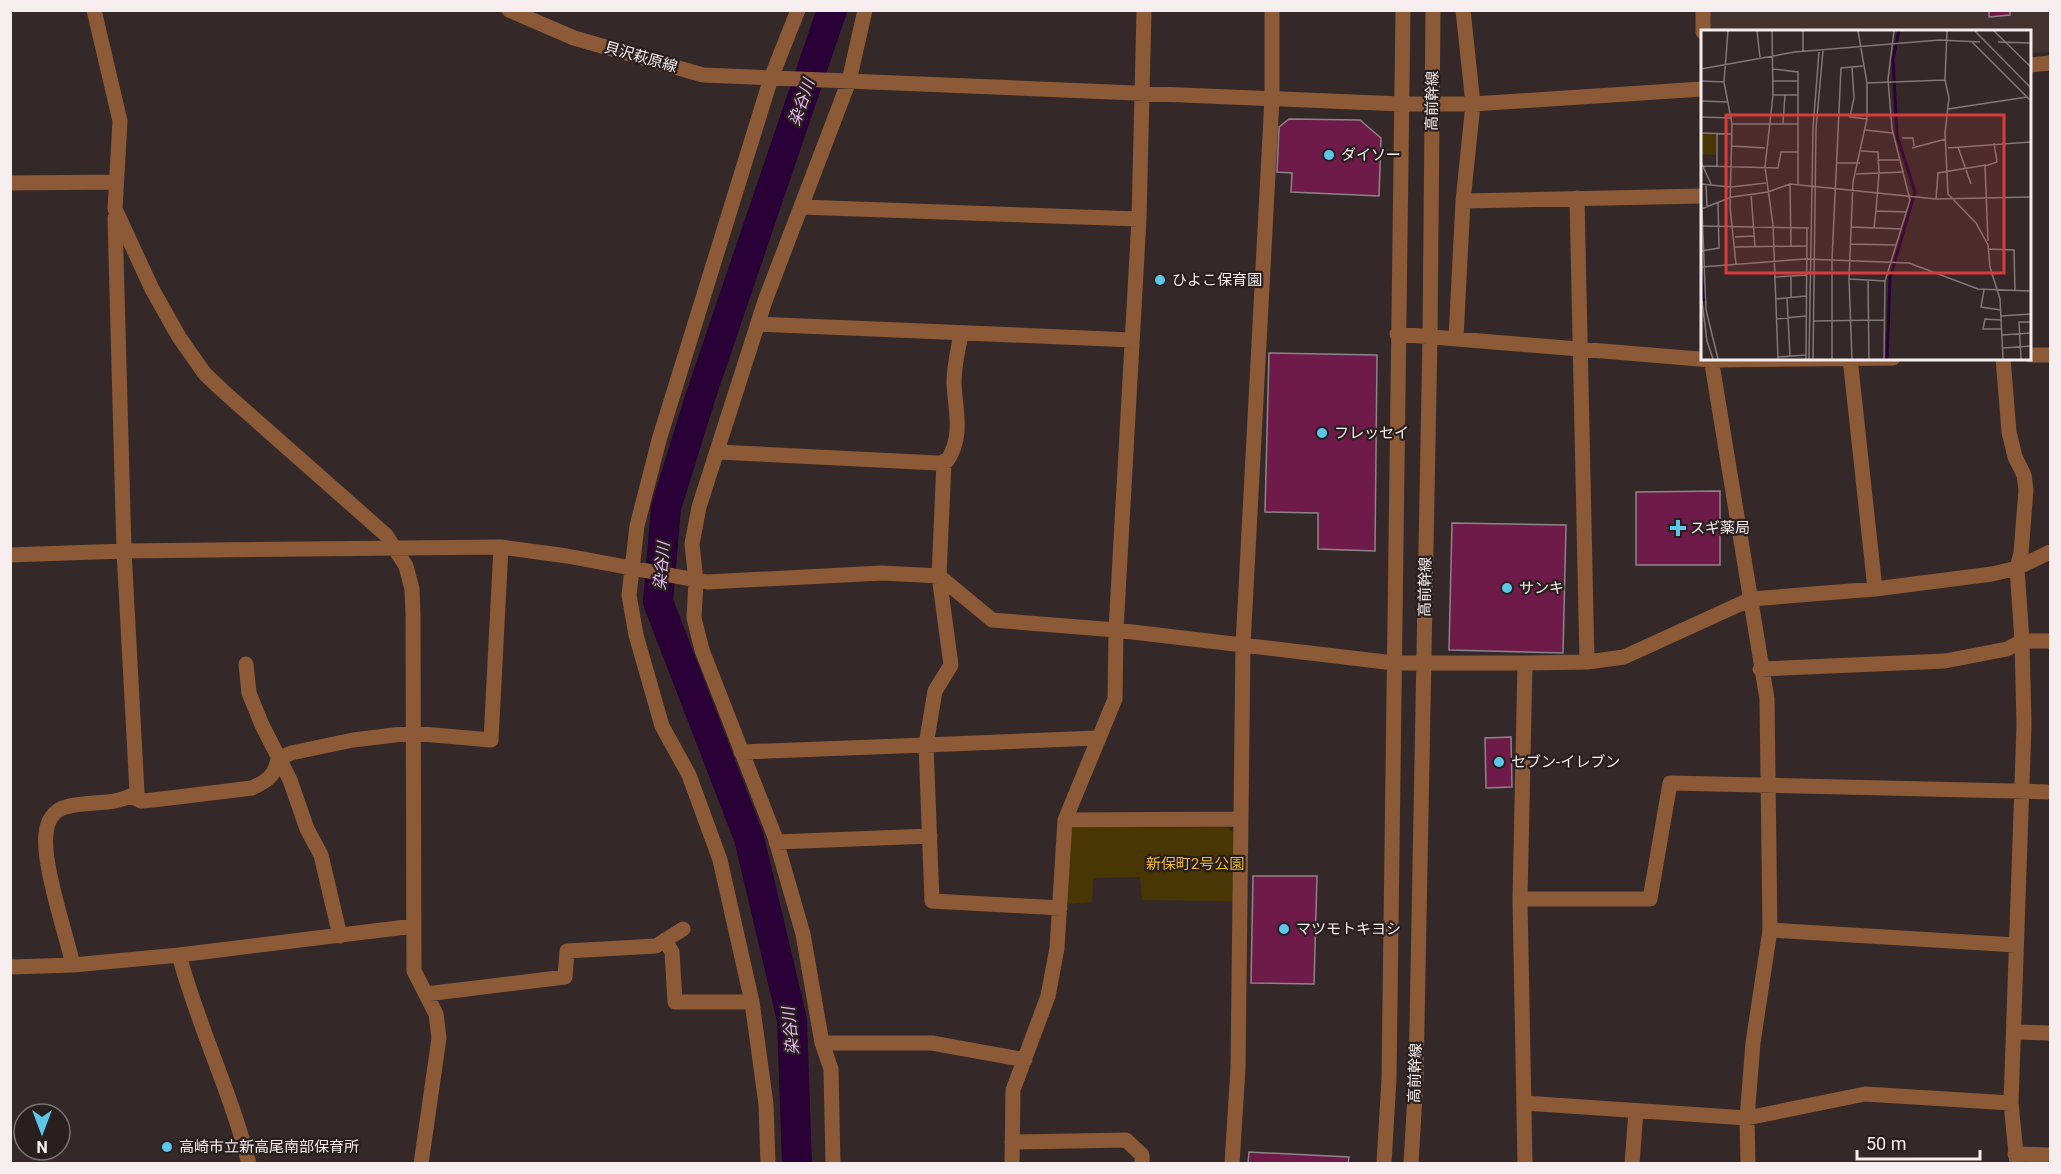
<svg xmlns="http://www.w3.org/2000/svg" width="2061" height="1174" font-family="Roboto,'Noto Sans JP',sans-serif">
	<style>
		.built { fill: #443231 }
		.green { fill: #493703 }
		.lines { fill: none; stroke-linecap: round; stroke-linejoin: round }
		.river { stroke: #2a0136; stroke-width: 30 }
		.building { fill: #6e1b4a; stroke: #8e8388; stroke-width: 1.5 }
		.minor { stroke: #8c5a37; stroke-width: 15 }
		.poi-dot { fill: #5cc7e8; stroke: #2a1f1f; stroke-width: 2 }
		.labels { text-anchor: middle; stroke-width: 4.5; stroke-linejoin: round; paint-order: stroke }
		.street-label { font-size: 15px; fill: #f6eeee; stroke: #2a1f1f }
		.poi-label { font-size: 15px; fill: #f6eeee; stroke: #2a1f1f; text-anchor: start }
		.park-label { font-size: 15px; fill: #eebb2e; stroke: #2a1f1f }
		.water-label { font-size: 16px; font-style: italic; fill: #e9bcf8; stroke: #2a1f1f }
		.inset-river { fill: none; stroke: #2a0136; stroke-width: 3 }
		.inset-road { fill: none; stroke: #827877; stroke-width: 1.5 }
		.view { fill: #d93c3c; fill-opacity: 0.15; stroke: #d93c3c; stroke-width: 3 }
		.inset-edge { fill: none; stroke: #f6eeee; stroke-width: 3 }
	</style>
	<rect width="100%" height="100%" fill="#342928"/>
	<path class="built" d="M1710,11H2050V52L2030,53V32L1711,31Z"/>
	<path class="green" d="M1226,827L1233,832V901L1142,900L1140,877L1093,878L1092,902L1065,904L1071,828Z"/>
	<g class="lines">
		<path class="river" d="M797,1164L792,1020L749,838L658,602L666,508L701,395L832,10"/>
	</g>
	<path class="building" d="M1989,10H2010V15L1989,17Z
		M1289,119L1360,120L1381,138L1379,196L1291,192L1292,173L1277,172L1279,127Z
		M1269,353L1377,355L1375,551L1318,549V513L1265,512Z
		M1720,491V565H1636V492Z
		M1452,523L1566,525L1563,653L1449,650Z
		M1511,737L1512,787L1486,788L1485,738Z
		M1253,876H1317L1314,984L1251,983Z
		M1249,1152L1349,1157L1348,1164H1248Z"/>
	<g class="lines">
		<path class="minor" d="M94,10L120,121L115,209L152,289L179,337L205,374L223,391L386,535L406,566L412,589L413,615L414,971L436,1014L439,1038L421,1164
			M509,10L574,38L703,75L1401,104H1473L1702,89
			M1703,10V32
			M2030,65L2050,63
			M10,183L116,182
			M1577,198L1587,662
			M1463,201L1702,196
			M801,207L1139,219
			M758,324L1132,340
			M1397,334L1711,360L1893,358
			M1456,338L1463,201L1473,104L1463,10
			M2030,355H2050
			M1711,358L1767,699L1770,930L1753,1043L1747,1118L1748,1164
			M1850,358L1875,589
			M2003,358L2009,432L2015,457L2024,475L2026,490L2021,553L2017,568L2022,641L2024,725L2011,1103L2017,1164
			M718,452L938,463L947,461C964,435 955,411 954,382C954,366 958,350 961,334
			M10,555L124,551L501,547L567,556L707,582L882,573L939,576L992,620L1116,630L1394,663H1525L1587,662L1624,657L1751,599L1875,589L1992,574L2017,568L2050,552
			M246,664L249,693L262,725L290,780L307,829L321,855L340,936
			M1760,669L1945,661L2007,649L2022,641H2050
			M741,752L926,745L935,691L951,665L939,576L944,461
			M131,796L141,801L153,800L252,788C267,781 275,776 278,759L291,753L353,740L411,733L491,740L501,547
			M1065,820L1241,819
			M776,842L930,836
			M1520,899H1650L1670,783L2050,792
			M1060,908L932,901L926,745L1097,738
			M1770,930L2016,945
			M665,940L672,952L675,1002H752
			M179,955C198,1026 231,1092 249,1164
			M73,965C66,934 42,863 46,834C47,822 53,810 66,807C90,800 116,807 137,792L124,551L115,218
			M10,967L73,965L179,955L414,926
			M426,994L565,977L567,951L656,946L683,929
			M2014,1032L2050,1033
			M822,1043H932L1025,1060
			M1524,1103L1747,1118L1865,1094L2011,1103
			M1012,1142L1126,1140L1142,1155V1164
			M2015,1154L2050,1155
			M768,1164L766,1104L752,1002L720,860L689,775L662,726L636,635L629,595L637,526L659,440L771,78L798,10
			M833,1164L831,1069L822,1043L803,934L775,837L702,650L694,618L696,581L692,544L699,507L765,301L849,81L865,10
			M1012,1164L1013,1090L1048,996L1057,948L1065,820L1115,699L1116,630L1139,219L1144,10
			M1232,1164L1238,1068L1243,645L1272,98V10
			M1384,1164L1389,1078L1403,10
			M1411,1164L1416,1078L1430,336L1433,10
			M1525,1164L1520,899L1525,663
			M1632,1164L1636,1111"/>
	</g>
	<g class="poi-dot">
		<circle cx="1329" cy="155" r="6"/>
		<circle cx="1160" cy="280" r="6"/>
		<circle cx="1322" cy="433" r="6"/>
		<path d="M1675 519h6v6h6v6h-6v6h-6v-6h-6v-6h6z"/>
		<circle cx="1507" cy="588" r="6"/>
		<circle cx="1499" cy="762" r="6"/>
		<circle cx="1284" cy="929" r="6"/>
		<circle cx="167" cy="1147" r="6"/>
	</g>
	<g class="labels">
		<g class="street-label">
			<text transform="translate(641 57) rotate(16)" y="5">貝沢萩原線</text>
			<text transform="translate(1432 101) rotate(-89)" y="5">高前幹線</text>
			<text transform="translate(1425 587) rotate(-89)" y="5">高前幹線</text>
			<text transform="translate(1415 1073) rotate(-88)" y="5">高前幹線</text>
		</g>
		<g class="poi-label">
			<text x="1341" y="160">ダイソー</text>
			<text x="1172" y="285">ひよこ保育園</text>
			<text x="1334" y="438">フレッセイ</text>
			<text x="1690" y="533">スギ薬局</text>
			<text x="1519" y="593">サンキ</text>
			<text x="1511" y="767">セブン-イレブン</text>
			<text x="1296" y="934">マツモトキヨシ</text>
			<text x="179" y="1152">高崎市立新高尾南部保育所</text>
		</g>
		<g class="park-label">
			<text x="1195" y="869">新保町2号公園</text>
		</g>
		<g class="water-label">
			<text transform="translate(801 102) rotate(-71)" y="6">染谷川</text>
			<text transform="translate(661 566) rotate(-85)" y="6">染谷川</text>
			<text transform="translate(790 1031) rotate(-96)" y="6">染谷川</text>
		</g>
	</g>
	<g transform="translate(1701 30)">
		<rect width="330" height="330" fill="#342928"/>
		<path d="M0,104H15V125L0,124Z" fill="#493703"/>
		<path class="inset-river" d="M0,245L3,271M186,329L189,248L214,162L196,106L192,29L198,1"/>
		<path class="inset-road" d="M27,1L23,52L31,94L29,177L35,234M56,1L59,27M71,1L72,65L64,137L72,195L77,329M246,1L244,50L248,68L244,103L247,164L275,193L287,215L289,237L299,269L302,329M274,1L330,58M293,1L330,37M271,12L330,71M297,12L330,13M0,17V58M102,21V1M151,37L153,68L149,87L166,89M0,39L94,22L238,10L279,12M72,39L97,42V154M1,51L23,52M72,51H97M166,53L244,50M72,65H97M0,71L27,72M247,79L326,67M0,87L31,88M82,93L84,65M31,94H97M164,100L192,103M0,103L31,104M201,108H212L213,116M31,116L64,118M257,117L270,154M211,118L245,109M247,118L330,112M177,130H198M0,132L10,154M135,133H159M2,136L77,138L80,122H98M16,136V103M155,144L178,143L177,122L160,121M0,154L30,157L65,153M5,154L6,177M89,154L90,216M50,164L54,217M235,169L237,143L285,135M0,179L31,167L67,162L89,154L235,169L330,167M1,179L5,280L17,329M175,181L178,143L203,142M0,196L108,198M150,197L201,199M173,198L175,181L206,182M34,207L53,206M287,211L284,136L296,132L293,113M149,214L195,215M34,217L105,216M287,219L313,220L314,261M0,221L18,218L17,173M0,237L104,229L208,233L277,259L330,261M90,246V268M73,247L106,245M148,249L184,251M167,250L168,329M283,260L280,277L300,280M0,263L6,311L12,329M86,268L89,326M74,269L105,266M300,286L330,284M75,289L105,286M300,290L284,289L282,299H301M112,291L183,290M301,305L330,303M302,318L330,316M77,327L105,325M105,329L106,198M108,329L112,98L118,22M112,329L115,98L122,21M131,329V230L140,38L162,36M151,329L148,249L152,152L166,89V53L157,1M183,329L184,251L209,170L191,99L187,49L193,1M320,329L318,292H330"/>
		<path class="view" d="M25,85H303V243H25Z"/>
		<rect width="330" height="330" class="inset-edge"/>
	</g>
	<rect width="2061" height="1174" fill="none" stroke="#f6eeee" stroke-width="24"/>
	<g transform="translate(42 1132) rotate(180)"><circle r="28" fill="#2a1f1f" stroke="#7c7272" stroke-width="1.5"/>
	<path d="M0-4.5L10 22L0 15L-10 22Z" fill="#5cc7e8"/>
	<text y="-9" font-size="16" font-weight="bold" text-anchor="middle" fill="#f6eeee">N</text>
	</g>
	<path d="M1857 1150v9h123v-9" fill="none" stroke="#f6eeee" stroke-width="3"/>
	<text x="1866" y="1150" font-size="18" fill="#f6eeee" stroke="#2a1f1f" stroke-width="4.5" paint-order="stroke">50 m</text>
</svg>
